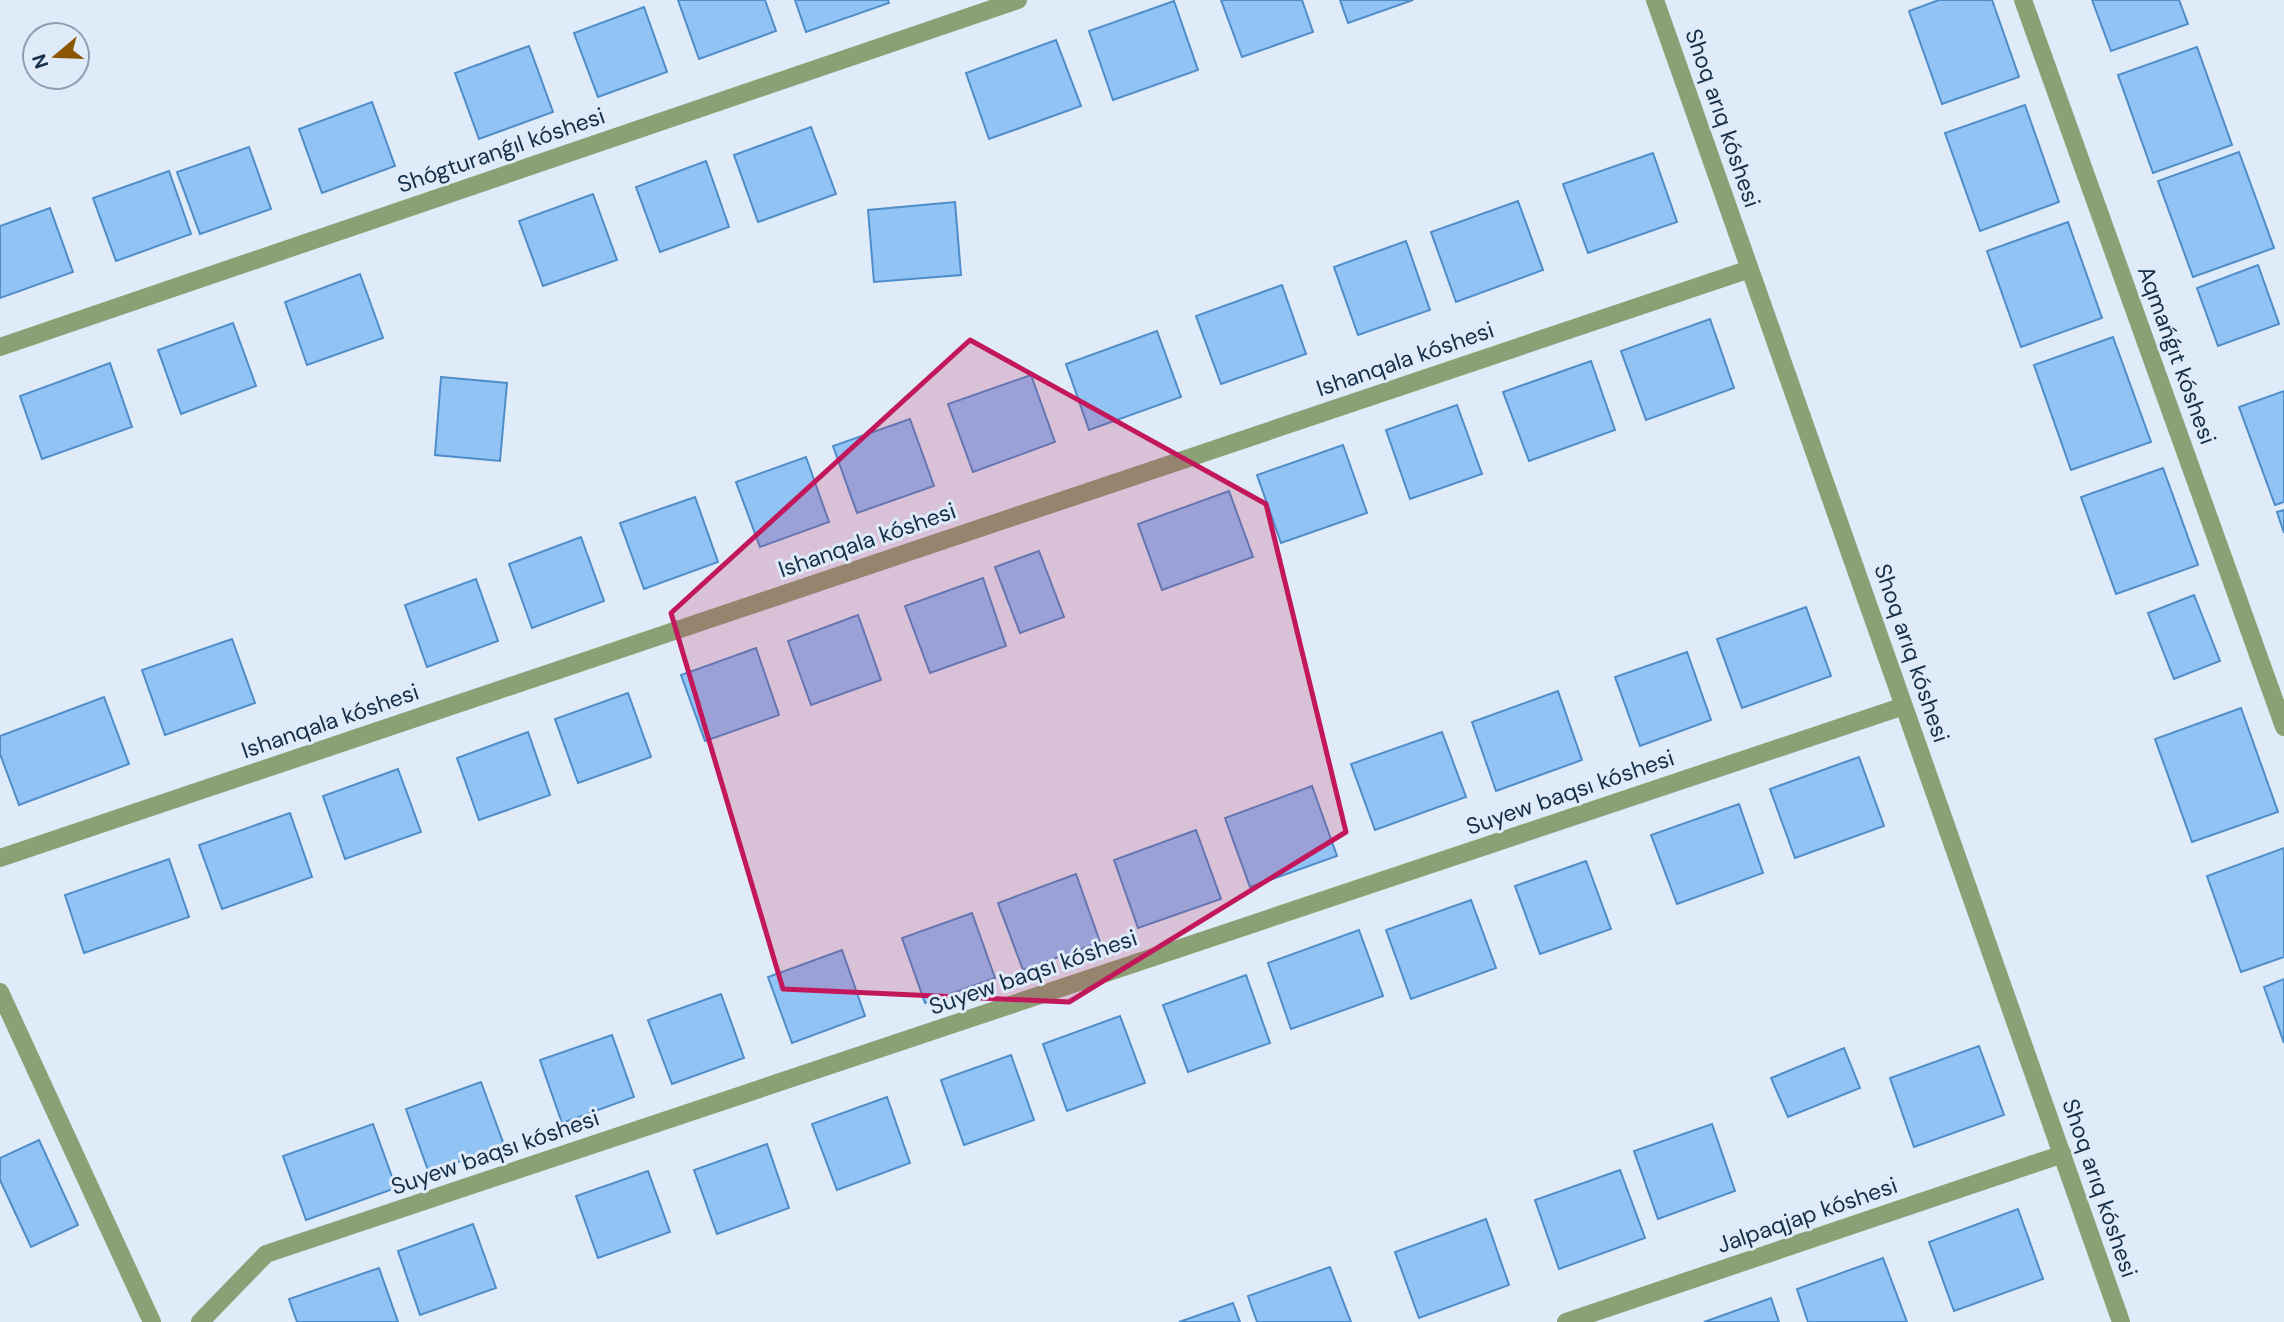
<svg xmlns="http://www.w3.org/2000/svg" width="2284" height="1322" font-family="'DM Sans',sans-serif">
	<style>
		.building { fill: #91c3f5; stroke: #4f8dc8; stroke-width: 2 }
		.lines { fill: none; stroke-linecap: round; stroke-linejoin: round }
		.lane { stroke: #8ba074; stroke-width: 18 }
		.street { stroke: #8ba074; stroke-width: 18 }
		.marked { fill: #c2185b; fill-opacity: 0.2; stroke: #c2185b; stroke-width: 5; stroke-linejoin: round }
		.labels { text-anchor: middle; stroke-width: 6; stroke-linejoin: round; paint-order: stroke }
		.street-label { font-size: 23px; fill: #162f48; stroke: #dfebf8 }
	</style>
	<rect width="100%" height="100%" fill="#dfebf8"/>
	<path class="building" d="M678,0H765L776,31L699,59Z
		M795,0H888L889,3L806,32Z
		M1221,0H1302L1313,32L1242,57Z
		M1340,0H1413L1348,23Z
		M1939,0H1992L2019,77L1942,104L1909,11Z
		M2092,0H2179L2188,24L2111,51Z
		M1174,1L1198,70L1113,100L1089,31Z
		M644,7L667,72L598,97L574,33Z
		M1056,40L1081,106L989,139L966,73Z
		M529,46L553,112L479,139L455,73Z
		M2197,47L2232,145L2153,173L2118,75Z
		M372,102L395,166L322,193L299,129Z
		M2025,105L2059,202L1980,231L1945,133Z
		M811,127L836,194L758,222L734,155Z
		M249,147L271,209L200,234L177,172Z
		M2239,152L2274,248L2193,277L2158,181Z
		M1653,153L1677,222L1588,253L1563,184Z
		M706,161L729,227L660,252L636,187Z
		M169,171L191,234L116,261L93,198Z
		M593,194L617,260L543,286L519,221Z
		M1518,201L1543,270L1456,302L1431,232Z
		M955,202L961,275L874,282L868,210Z
		M50,208L73,272L0,298V226Z
		M2068,222L2102,318L2021,347L1987,251Z
		M1406,241L1430,310L1358,335L1334,267Z
		M2258,265L2279,324L2218,346L2197,288Z
		M360,274L383,338L307,365L285,302Z
		M1282,285L1306,354L1221,384L1196,316Z
		M1710,319L1734,388L1646,420L1621,351Z
		M233,323L256,386L181,414L158,350Z
		M1157,331L1181,397L1089,430L1066,364Z
		M2113,337L2151,442L2071,470L2034,365Z
		M1591,361L1615,430L1529,461L1503,392Z
		M110,363L132,427L42,459L20,396Z
		M1031,375L1055,442L973,472L948,404Z
		M441,377L507,383L500,461L435,455Z
		M2284,391V502L2275,505L2239,407Z
		M1457,405L1482,474L1410,499L1386,430Z
		M910,419L934,486L857,513L833,446Z
		M1343,445L1367,513L1281,543L1257,475Z
		M806,457L829,522L760,547L736,482Z
		M2163,468L2198,565L2116,594L2081,497Z
		M1229,491L1253,557L1162,590L1138,524Z
		M695,497L718,562L644,589L620,523Z
		M2284,510V533L2277,512Z
		M581,537L604,601L532,628L509,564Z
		M1039,551L1064,617L1020,633L995,567Z
		M983,578L1006,646L930,673L905,606Z
		M476,579L498,641L427,667L405,605Z
		M2194,595L2220,661L2174,679L2148,613Z
		M1806,607L1831,676L1742,708L1717,639Z
		M858,615L881,680L811,705L788,641Z
		M232,639L255,703L165,735L142,670Z
		M756,648L779,715L705,741L681,675Z
		M1687,652L1711,720L1640,746L1615,677Z
		M1558,691L1582,760L1496,791L1472,722Z
		M628,693L651,757L578,783L555,719Z
		M104,697L129,764L19,805L0,754V736Z
		M2241,708L2278,812L2192,842L2155,739Z
		M528,732L550,795L479,820L457,758Z
		M1442,732L1466,797L1375,830L1351,764Z
		M1859,757L1884,826L1795,858L1770,789Z
		M398,769L421,832L345,859L323,796Z
		M1312,786L1337,856L1250,887L1225,818Z
		M1739,804L1763,873L1677,904L1651,835Z
		M290,813L312,877L222,909L199,845Z
		M1196,830L1221,899L1138,928L1114,860Z
		M2284,848V957L2241,972L2207,876Z
		M169,859L189,917L84,953L65,895Z
		M1586,861L1611,929L1540,954L1515,886Z
		M1076,874L1100,942L1023,970L998,903Z
		M1471,900L1496,968L1411,999L1386,930Z
		M972,913L995,978L925,1003L902,938Z
		M1359,930L1383,996L1291,1029L1268,963Z
		M842,950L865,1016L792,1043L768,977Z
		M1246,975L1270,1043L1188,1072L1163,1005Z
		M2284,979V1043L2264,987Z
		M721,994L744,1058L672,1084L648,1020Z
		M1120,1016L1145,1083L1067,1111L1043,1044Z
		M612,1035L634,1097L562,1123L540,1060Z
		M1979,1046L2004,1115L1914,1147L1890,1078Z
		M1844,1048L1860,1088L1788,1117L1771,1078Z
		M1011,1055L1034,1120L964,1145L941,1080Z
		M481,1082L504,1145L429,1173L406,1109Z
		M887,1097L910,1163L837,1190L812,1124Z
		M373,1124L396,1188L306,1220L283,1156Z
		M1712,1124L1735,1191L1658,1219L1634,1151Z
		M39,1140L78,1225L31,1247L0,1180V1158Z
		M767,1144L789,1208L717,1234L694,1170Z
		M1620,1170L1645,1238L1559,1269L1535,1200Z
		M648,1171L670,1232L598,1258L576,1196Z
		M2018,1209L2043,1279L1954,1311L1929,1242Z
		M1486,1219L1509,1285L1419,1318L1395,1252Z
		M473,1224L496,1288L420,1315L398,1251Z
		M1883,1258L1907,1322H1808L1797,1289Z
		M1330,1267L1351,1322H1257L1248,1296Z
		M379,1268L398,1322H297L289,1299Z
		M1771,1298L1779,1322H1704Z
		M1233,1303L1240,1322H1179Z"/>
	<g class="lines">
		<path class="lane" d="M0,992L152,1322"/>
		<path class="street" d="M1655,0L2121,1322
			M2023,0L2284,727
			M0,347L1018,0
			M0,858L1750,269
			M200,1322L266,1254L1904,706
			M1566,1322L2063,1154"/>
	</g>
	<path class="marked" d="M970,340L1266,504L1346,832L1069,1002L783,989L671,613Z"/>
	<g class="labels">
		<g class="street-label">
			<text transform="translate(1723 118) rotate(71)" y="8">Shoq arıq kóshesi</text>
			<text transform="translate(501 150) rotate(-19)" y="8">Shógturanǵıl kóshesi</text>
			<text transform="translate(2177 355) rotate(70)" y="8">Aqmańǵıt kóshesi</text>
			<text transform="translate(1405 359) rotate(-19)" y="8">Ishanqala kóshesi</text>
			<text transform="translate(867 540) rotate(-19)" y="8">Ishanqala kóshesi</text>
			<text transform="translate(1912 653) rotate(71)" y="8">Shoq arıq kóshesi</text>
			<text transform="translate(330 721) rotate(-19)" y="8">Ishanqala kóshesi</text>
			<text transform="translate(1570 792) rotate(-19)" y="8">Suyew baqsı kóshesi</text>
			<text transform="translate(1033 972) rotate(-19)" y="8">Suyew baqsı kóshesi</text>
			<text transform="translate(495 1152) rotate(-19)" y="8">Suyew baqsı kóshesi</text>
			<text transform="translate(2100 1188) rotate(71)" y="8">Shoq arıq kóshesi</text>
			<text transform="translate(1807 1215) rotate(-19)" y="8">Jalpaqjap kóshesi</text>
		</g>
	</g>
	<g transform="translate(56 56) rotate(251)"><circle r="33" fill="#dfebf8" stroke="#8fa0b2" stroke-width="2"/>
	<path d="M0-5L12 26L0 18L-12 26Z" fill="#8b5704"/>
	<text y="-10" font-size="19" font-weight="bold" text-anchor="middle" fill="#162f48">N</text>
	</g>
</svg>
